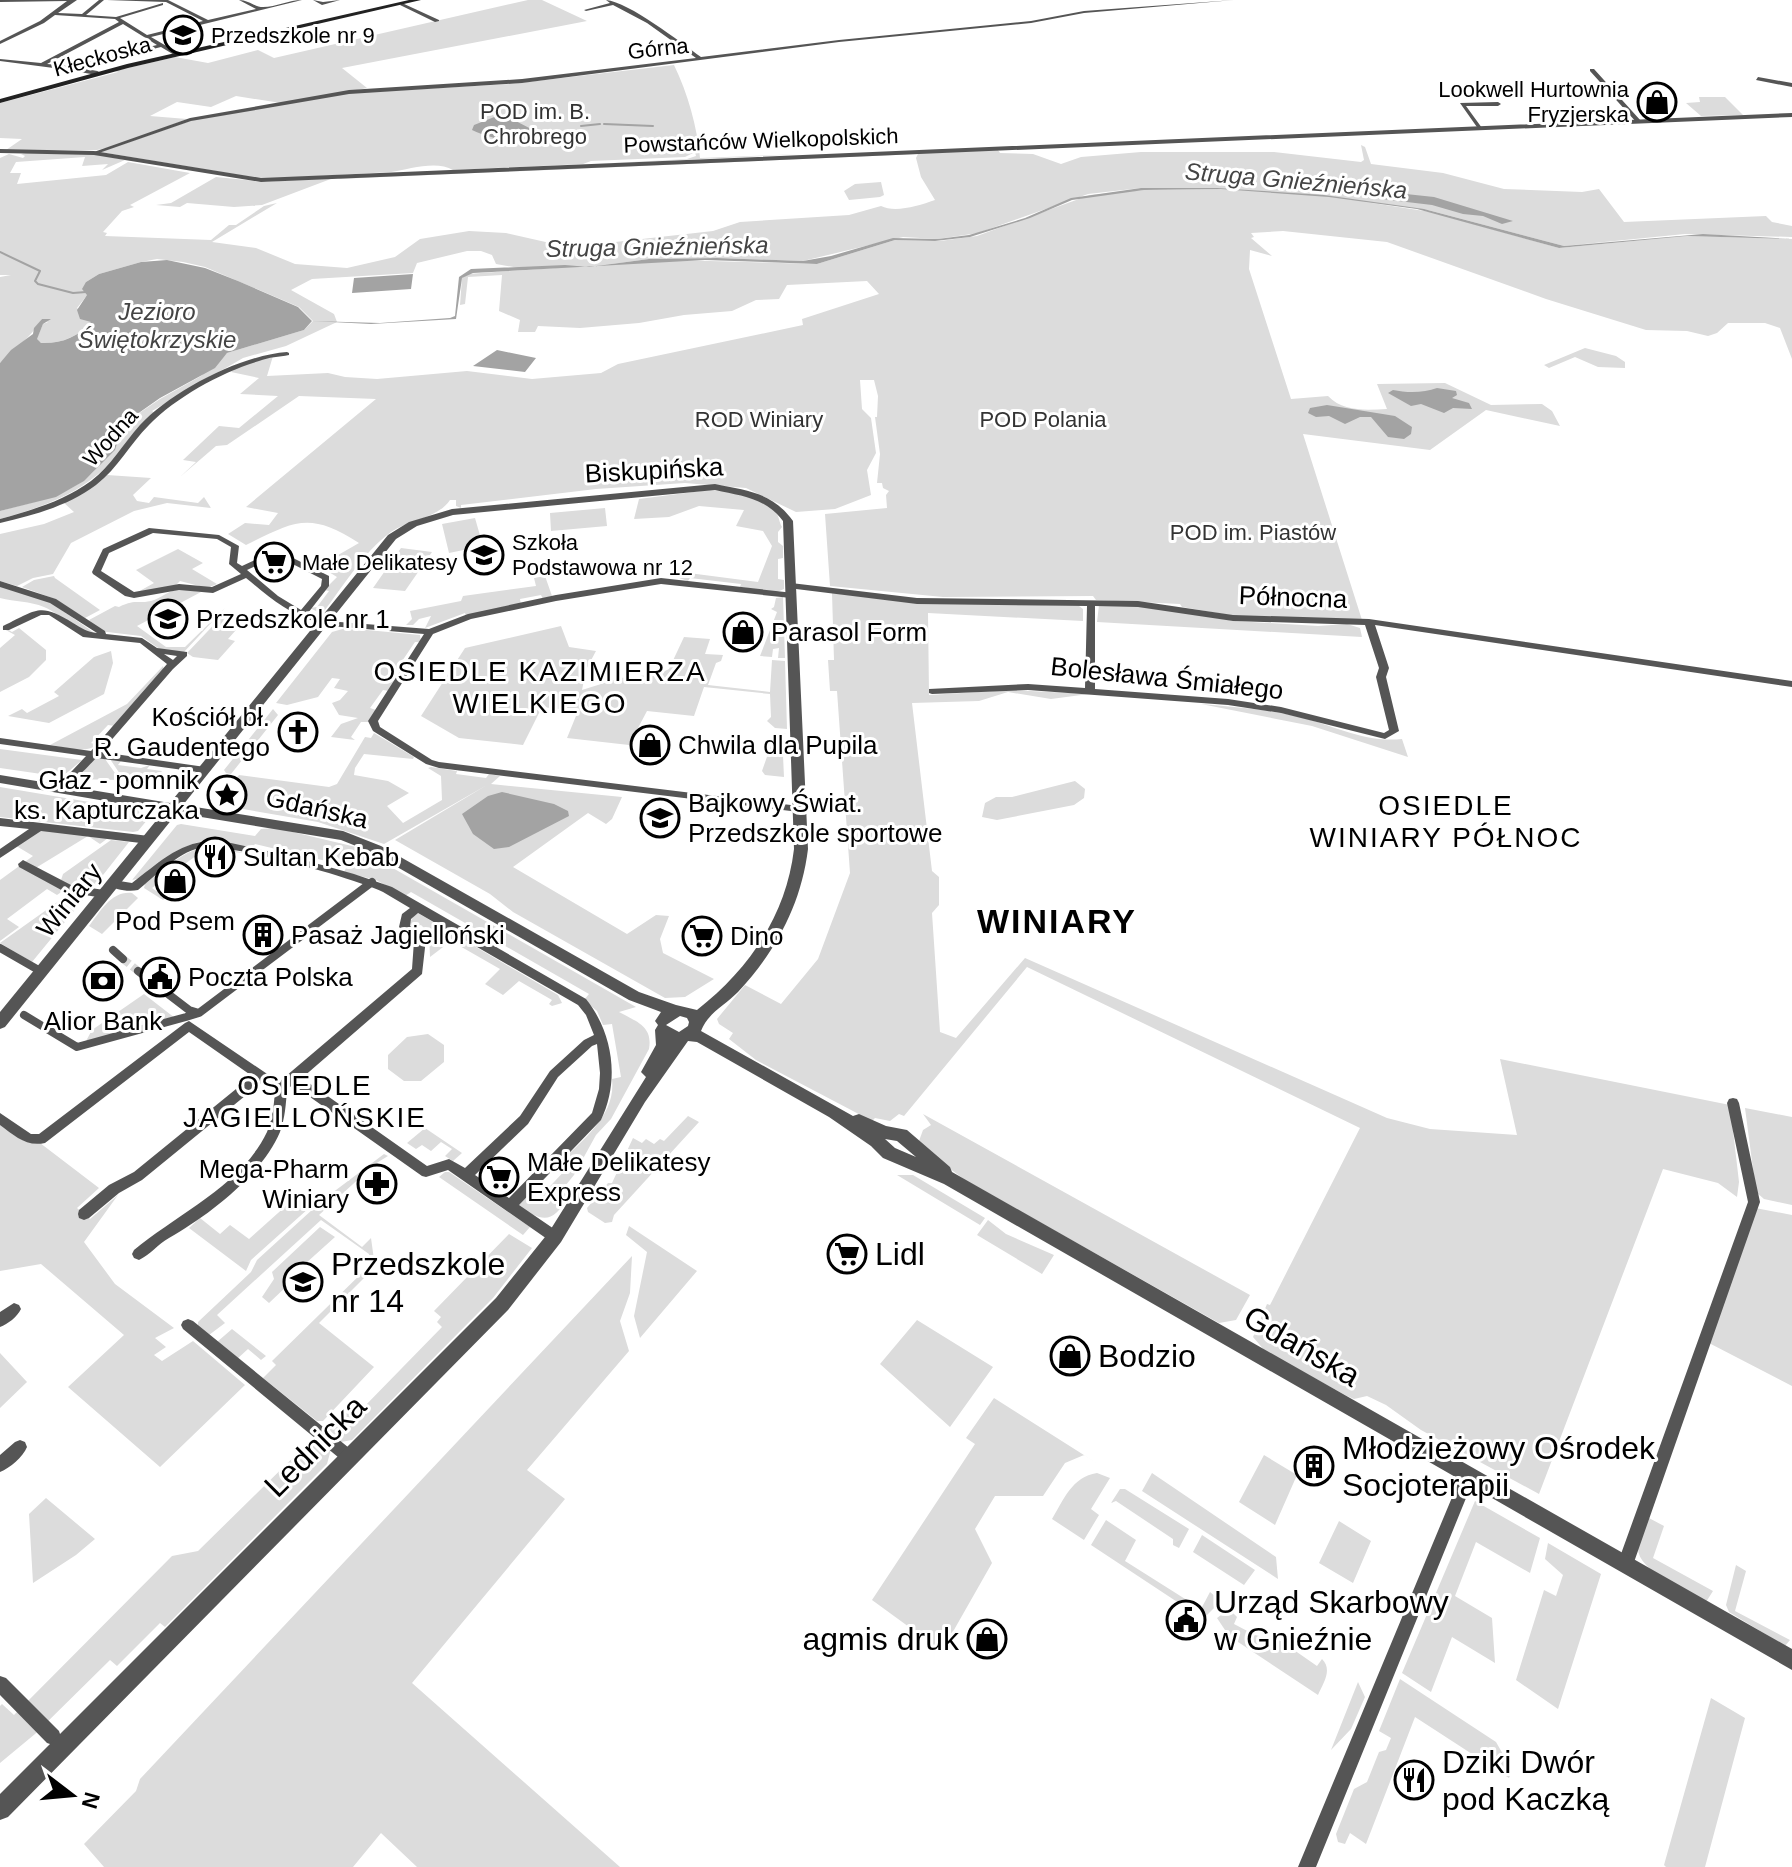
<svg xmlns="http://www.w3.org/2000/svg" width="1792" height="1867" font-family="Arial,sans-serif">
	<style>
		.green { fill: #dcdcdc }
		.water { fill: #a3a3a3 }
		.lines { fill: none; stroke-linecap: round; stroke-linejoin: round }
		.stream { stroke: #a3a3a3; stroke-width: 2 }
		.pedestrian-tunnel { stroke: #d9d9d9; stroke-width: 8; stroke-dasharray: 8 4; stroke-linecap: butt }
		.pedestrian-far1 { stroke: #555; stroke-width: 4 }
		.pedestrian { stroke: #555; stroke-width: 8 }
		.minor { fill: #555; fill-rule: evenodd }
		.tertiary { fill: #555; fill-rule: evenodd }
		.secondary { fill: #222; fill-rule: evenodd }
		.labels { text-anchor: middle; stroke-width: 6; stroke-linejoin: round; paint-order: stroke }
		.far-poi-label { font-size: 22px; fill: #000; stroke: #fff; text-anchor: start }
		.far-street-label { font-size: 22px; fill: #000; stroke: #fff }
		.far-park-label { font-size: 22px; fill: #333; stroke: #fff }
		.far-water-label { font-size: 24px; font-style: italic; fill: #444; stroke: #fff }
		.street-label { font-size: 26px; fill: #000; stroke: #fff }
		.poi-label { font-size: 26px; fill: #000; stroke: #fff; text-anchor: start }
		.neighbourhood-label { font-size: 28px; letter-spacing: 2px; fill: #000; stroke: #fff }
		.near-poi-label { font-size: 32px; fill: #000; stroke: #fff; text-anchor: start }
		.near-street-label { font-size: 32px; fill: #000; stroke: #fff }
		.district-label { font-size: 34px; font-weight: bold; letter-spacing: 2px; fill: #000; stroke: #fff }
	</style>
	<rect width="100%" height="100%" fill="#fff"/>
	<path class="green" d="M528,0H542L587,21L342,68L367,88L287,104L236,96L211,107L177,102L150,116L187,119L119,145L97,150H6L22,139L0,138V103L118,72L115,71L175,57L208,63L258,50L274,58Z
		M674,65C688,94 697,126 700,158L803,154L595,164L687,159L696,156L695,152L685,157L591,161L583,164L453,170C437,160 409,169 391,172L263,179L100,152L193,120L350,93L510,84Z
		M1699,97H1725L1743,115L1701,116L1686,103L1700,102Z
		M1361,145L1365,147L1371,164L1443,173L1504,189L1582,192L1599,189L1624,222L1766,216L1772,222L1792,226V237L1685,234L1564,246L1428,210L1359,201L1431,212L1559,248L1687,236L1792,239V359L1780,328L1765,323H1728L1717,333L1708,336L1687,331L1646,330L1546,299L1387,242L1283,231L1251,233L1254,237L1251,238L1272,256L1250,250L1249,269L1291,399L1328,396C1343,412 1366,410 1387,409L1377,384L1445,383L1491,405L1542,404L1552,411L1560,426L1486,410L1430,450L1303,434L1362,620L1235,616L1182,607L1180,604L1096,600L1093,596L943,597L830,586L825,514L887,508L886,495L889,491L883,488L882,483H877L880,454L875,417H877L878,396L874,380H860L862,409L871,418L876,453L867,470L871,495L835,509L796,512L746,488L685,483L596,489L461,505V508L456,506V500H450C437,519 410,519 391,532C363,552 343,587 322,614L310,608L317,607L329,591L324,590L337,577L319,566L359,543C309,511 295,521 246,545L228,534L245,523L269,525L278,513L246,507L376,399L299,396L227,445L216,446L180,477L196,462L183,460L219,426L239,428L278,396L240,394L259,378L231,372L246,362L273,356L267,376L328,373L345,377L377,379L467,371L532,379L601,373L618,364L803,325L802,319L879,294L867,281L787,285L779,299L756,300L732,311L684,315L639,323L580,328L538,326L535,332H518L520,320L499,311L502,275L468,277L465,304L460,305L462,278L467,274L674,260L817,264L895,240L940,241L977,236L1090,195L1144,190L1218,189L1141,188L1088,194L978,233L938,239L903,237L803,261L717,258L649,259L589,267L519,268L496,264L492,255L481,251H467L417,263L413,273L312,279L291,290L334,314L337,322L286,346L243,358L152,411L155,413C101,478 83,496 0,519V511C35,501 71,497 97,468C107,457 114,444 123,432L121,428L123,424L160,399L201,376L227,353L304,330L313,321L299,307L205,267L183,262L157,259L141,262L99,274L86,282L88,294L77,308L92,322C78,337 60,344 41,343L36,340L43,324L48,322L42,319C31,337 15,349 0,363V277L11,275H0V158L9,154L23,158L25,156L21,154L26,153L95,154L125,160L102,170L108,164L82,166L85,157L16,162L10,173H21L17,184L106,175L128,162L190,173L130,205L134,207L122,211L103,232L107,233L105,236L211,240L229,225H236L264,206L277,203L212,242L256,248L295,264L347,268L395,257L420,239L469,231L506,233L550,243L580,246L713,231L740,222L849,215L881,206C895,213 918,206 935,200L921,177L916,158L918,154L338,179L342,177L998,150L1000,153L1033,154L1061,164L1081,157L1141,152H1274L1361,162L1364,160Z
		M216,177L265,182L336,177L262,205L234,207L187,203L180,207L156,205L171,203Z
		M881,182L884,195L880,197L849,200L844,191L855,184Z
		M1585,348L1616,356L1625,362V368L1598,367L1575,357L1549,368L1544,365Z
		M107,475L151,478L133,495L137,501L149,503L154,497L198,503L204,497L211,508L167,503L134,511L71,543L53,574L33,578L17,586L0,581V534L44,524L74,512L63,502Z
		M709,490C729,491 767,494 778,516C779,519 780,524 782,527L778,532V542L783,546V558L778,559V579L784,580V589L777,592L740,587L741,584L690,578L688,581L679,578L681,572L758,582L772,546L763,531L736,526L744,510L699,506L669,517L634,519L639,499Z
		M605,508L607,526L551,531L550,513Z
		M475,518L483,546L449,553L442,524Z
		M401,548L432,552L405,591L373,588Z
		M178,549L203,563L192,569L217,584L207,588L180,581L175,586L136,593L154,583L136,570Z
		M54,576L55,578L100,610L85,618L55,599L22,587L34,580Z
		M545,576L552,596L543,599L541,595L520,599L521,605L466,616L465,613L425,628L431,616L419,619L413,625H406L412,619L410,611L461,601L463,596L536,586L534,578Z
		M0,586L50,602L96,634C76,631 62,615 44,607C30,601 15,602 0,598Z
		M181,589L201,592L137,626L166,647H185L225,608L184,652L161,650L141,636L99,631L89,620L115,606L119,607C136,599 137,604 151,601C162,598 168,590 181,589Z
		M832,593L907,602L1079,606L1083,609V621L928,613L929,695L1011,690L1089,694L1051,699L1008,692L979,701L912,703L932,871L939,877V905L932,913L940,1032L956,1038L1025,958L1387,1118L1430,1129L1517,1135L1500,1059L1730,1105L1739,1182L1737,1197L1718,1183L1663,1169L1539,1494L1421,1430L1386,1405L1367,1396L1354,1399L1347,1396L1265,1351L1253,1337L1267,1304L1270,1305L1360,1128L1027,967L904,1116L899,1114L890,1121L875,1118L872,1121L756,1060L729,1039L733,1033L719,1024L717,1019L745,985L781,1004L818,959L850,873L837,691H830L828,660H834Z
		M783,597L785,658H778L779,648L773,649L772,657L760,656L777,612L771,609L774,607L776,598Z
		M1099,605L1141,606L1235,621L1318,626L1347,624L1360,628L1362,637L1097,622Z
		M226,612L230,616L223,620L236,630L228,639L235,641L218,660L193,657L187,653Z
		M561,626L569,647L596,651L581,679L584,680L582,690L620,678L659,674L669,669L684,637L710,639L705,654L723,655L721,661L716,663L708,685L770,692L772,660L785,661L787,729L775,728L767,721L771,717L770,694L704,687L694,716L647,711L629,745L567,738L578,711L542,707L523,745L459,738L421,716L465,648Z
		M4,627L12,632L19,628L46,650V660L29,677L0,692V648L15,635L2,628Z
		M346,628L420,635L421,642H415L394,673L399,675L389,691L383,690L370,708L376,710L368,722H361L351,737L355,740L331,737L341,724L358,718L339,715L332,703L340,700L348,691L334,688L340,679L332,678L318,697L287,705L276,703L332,632Z
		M111,651L113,663L104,694L49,723L8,716L22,709L27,713L59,696L54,692L94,657Z
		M163,666L164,670L115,726L108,725L91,743L97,745C85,754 65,747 50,745L127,704Z
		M1201,704C1234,707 1267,709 1300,717C1335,726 1365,743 1402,739L1408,757L1312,726Z
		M273,709L278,715L231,774L226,773L224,770Z
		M374,733L414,757L413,759L364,754L355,768L354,775L388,781L409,793L387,806L403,823L442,800L441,776L428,768L431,767L457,771L456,774L486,778L489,774L500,776L491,784L622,797L612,819L606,824L588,813L513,867L627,934L656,915L669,916L660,939L663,953L714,979L685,997L665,998L513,912L490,894L395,840L487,785L384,844L318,822L214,804L239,775L329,787L337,784L365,737L371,738Z
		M786,733L782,734L784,777L765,775L762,771L775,734Z
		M0,749L82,760L62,777L0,768Z
		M97,757L105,759L120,780L72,779Z
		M110,759L121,761L118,765L141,768L150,765L147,769L162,771L152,783L124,780Z
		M1075,781L1085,789L1084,798L1074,805L997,820L982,817L985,803L996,797H1012Z
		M0,787L143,811L135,817L148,819L138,831L133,832L0,817Z
		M181,824L255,836L261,829L276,828L356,847L636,1007L619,1012C637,1022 653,1026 649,1049L611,1119L596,1135L574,1175L561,1191L569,1196C551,1225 544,1222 516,1205L528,1192L539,1198L569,1166L562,1161C585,1137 616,1115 612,1079L621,1077L612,1024L603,1025L597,1011L584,1000L589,994L411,892L405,896L376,880L344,872L347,866L255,844L251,849C205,837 198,836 160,864C151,872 144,878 132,880L177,825Z
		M39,827L112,835L100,844L88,836L34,869L67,888L57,895L47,889L7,919L19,927L0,941V880L33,856L13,844Z
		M111,840L129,842L92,889L71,886L61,880L63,874Z
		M211,846L245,853L204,850L152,888L166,898L163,900L144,888L145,884C165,869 185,848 211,846Z
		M76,893L87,895L32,962L0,943L66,896Z
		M132,893L138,898L102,934L89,926C101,911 111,891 132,893Z
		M416,912L558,995L562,1003L552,1006L549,1004L552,1000L519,981L503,995L485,984L500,969L451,941L430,957L429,933L421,925L412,928L409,924Z
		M144,994L175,1018L86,1041L92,1030Z
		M428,1034L444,1045V1062L421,1081H404L388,1069V1055L407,1037Z
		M1745,1108L1792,1117V1205L1764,1199L1756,1192Z
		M923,1114L1250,1295L1236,1320L1219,1323L965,1180L925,1150L919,1141L923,1130L931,1125Z
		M688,1116L699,1122L614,1215L612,1222L605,1223L588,1212L587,1208L608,1183H612L633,1138L642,1143L646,1139L654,1144L660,1139L664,1141Z
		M0,1124L23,1130L99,1188L77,1208L90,1219L118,1195L84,1242L115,1284L174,1328L155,1338L166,1347L154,1355L162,1361L193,1341L245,1385L160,1467L68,1387L124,1335L41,1264L0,1271Z
		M425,1128L462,1153L453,1161L445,1156L452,1149L441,1142L431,1151L422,1145L416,1149L407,1143Z
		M384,1154L388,1156L375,1164L319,1215L362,1247L371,1238L375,1267L319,1323L374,1367L323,1421H317L263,1378L276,1365L272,1361L370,1265L369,1254L321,1220L217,1315L225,1323L209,1335L198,1326V1322L251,1272L257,1260L324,1199Z
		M445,1172H449L530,1227L523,1235L439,1177Z
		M897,1175H913L985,1218L980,1225Z
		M297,1196L309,1208L251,1260L246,1271L189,1228L200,1218L220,1234L230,1225L249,1239Z
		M1750,1207L1792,1215V1386L1707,1342Z
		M988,1220L1006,1234L1054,1255L1042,1274L977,1235Z
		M629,1226L697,1271L640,1338L634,1316L647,1252L626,1235Z
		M320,1227L335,1237L285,1282L288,1285L269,1303L262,1297L274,1279L272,1272Z
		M509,1234L532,1248L493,1298L352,1440L341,1442L328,1432L330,1424L350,1404L360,1411L442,1327L437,1322L441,1317L434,1311Z
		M632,1256L630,1293L620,1321L629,1351L527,1470L565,1499L412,1683L620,1867H417L381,1833L353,1867H104L84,1844L136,1791L140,1779Z
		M917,1320L993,1367L950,1427L880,1364Z
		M232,1329L266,1356L261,1360L248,1349L237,1359L217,1342Z
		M0,1353L27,1382L0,1408Z
		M994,1398L1106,1469L1084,1455L1065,1463L1043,1496H995L975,1529L992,1563L942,1651L872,1600L975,1444L966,1438Z
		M315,1436L331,1449L327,1464L165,1627L160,1623L117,1666L110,1660L35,1734L0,1763V1706L2,1704L14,1715L172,1556L198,1551Z
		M1264,1455L1297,1475L1275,1525L1239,1502Z
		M1097,1473L1110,1478L1091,1509L1099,1515L1084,1540L1052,1519C1064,1499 1072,1477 1097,1473Z
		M1152,1473L1276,1557L1278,1579L1142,1491Z
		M1120,1489H1125L1189,1529L1179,1548L1173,1545V1539L1116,1501L1111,1503Z
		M46,1498L95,1539L76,1555L33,1583L29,1514Z
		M1475,1501L1540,1538L1530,1573L1476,1542L1455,1596L1492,1618L1495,1663L1452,1637L1431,1692L1402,1673Z
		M1647,1517L1664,1526L1653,1558L1713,1591L1706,1602C1688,1592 1637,1570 1638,1548C1638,1538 1645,1526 1647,1517Z
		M1106,1520L1136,1540L1125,1561L1201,1609L1210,1592L1221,1601L1203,1619L1091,1545Z
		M1339,1521L1371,1541L1353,1583L1319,1563Z
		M1202,1535L1255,1570L1244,1585L1193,1552Z
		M1548,1543L1601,1574L1558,1709L1516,1680L1544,1590L1556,1596L1563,1575L1545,1559Z
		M1736,1565L1746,1571L1735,1611L1790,1640L1785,1646L1729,1612L1726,1605Z
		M1229,1609L1237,1617L1234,1624L1255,1635L1281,1641L1317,1666L1322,1659C1333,1670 1323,1683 1318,1695L1229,1636L1217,1618Z
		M1400,1679L1496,1742L1512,1770L1509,1778L1415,1717L1366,1844L1350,1833L1345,1844L1338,1842L1336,1834L1354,1789L1367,1782L1379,1752L1386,1750L1391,1738L1379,1731Z
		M1358,1682L1365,1697L1351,1729L1331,1750Z
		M1711,1698L1745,1718L1705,1867H1666L1664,1865Z"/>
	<path class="water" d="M502,114L537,132L538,135C518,146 492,139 472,130L474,125Z
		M1312,184L1434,197L1513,221L1502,224L1483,216L1463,214L1432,205L1298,189L1295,185L1304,187Z
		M1141,188H1217L1324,195L1424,209L1564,246L1703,234L1792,239L1687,236L1559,248L1417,209L1329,197L1221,189L1144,190L1072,200L1030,218L970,237L935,241L895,240L817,264L705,260L473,273L462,278L456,319L371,324L312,321L304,330L227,353L215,368L160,398L123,424L115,450L84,481L56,497L0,511V363L11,350L33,334L34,328L42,319H51L43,324L37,339L41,343C60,344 79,337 91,322L80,319L77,310L87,295L82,289L86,282L99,274L141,262L167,260L205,268L238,281L298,307L312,321L380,323L450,318L455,316L459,277L471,269L565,265L589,267L649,259L717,258L803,261L831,256L893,238L938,239L969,235L1025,218L1071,198Z
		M413,274L411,289L352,293L354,278Z
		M497,350L536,358L525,372L473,366Z
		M1437,388L1456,391L1457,395L1452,398L1469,403L1472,409L1453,408L1444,413L1421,404L1411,406L1388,393L1393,390C1407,393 1424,393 1437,388Z
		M1327,405L1395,416L1412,427L1411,434L1404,439L1388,437L1371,417H1360L1345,424L1329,416L1316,417L1308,413L1310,408Z
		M502,792L554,804L568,811L569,816L509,847L494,849L473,834L462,814L488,796Z"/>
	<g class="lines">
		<path class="stream" d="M604,124L653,126
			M581,126L600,124
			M0,252L40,271L35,281L38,284L73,293L86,292"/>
		<path class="pedestrian-tunnel" d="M123,959L138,971"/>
		<path class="pedestrian-far1" d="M69,68L97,73"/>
		<path class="pedestrian" d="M311,928L372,882
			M0,948L42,972
			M113,950L123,959
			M138,971L189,1010L199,1013
			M24,1015L77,1047L186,1017L199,1013L309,930"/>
		<path class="minor" d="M0,0H77L58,13L82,14L99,0H104L86,15L116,17L163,3V5L120,18L147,35L203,21L166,2L107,0H168L208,20L256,9L239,0C248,0 255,7 263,7C276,7 289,0 302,0L151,37L180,54V56H176L161,47L69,70L0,61V59L41,63L119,22L115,19L55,15L44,23L0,44V41L40,21L67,1L0,2ZM123,24L157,45L69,66L47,64Z
			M313,0L323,2L340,0L322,5Z
			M606,0C629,2 680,42 701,57L839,40L1031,21L1084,11L1234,0L1084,13L1031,23L839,42L522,83L349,94L191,121L96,154L91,153L190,118L349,90L522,79L696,58L647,23L613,5L586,11L584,10L610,3Z
			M402,3L439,20V21L435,22L400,5Z
			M1590,69H1594L1641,121V123H1637L1590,71Z
			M1758,77L1792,83V87L1756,80Z
			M1460,103L1498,102L1501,104L1498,106H1466L1482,128L1479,130Z
			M287,352L289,353V355C279,357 269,357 259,361C222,372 176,397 149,425C130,444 118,468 96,485C68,506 34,515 0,523V519C32,510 64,501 91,481C111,466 123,444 140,425C172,391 241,355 287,352Z
			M149,528L219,535L239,546L237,563L242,566L277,550L329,576V586L308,613L327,621L429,629L468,614L556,595L661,578L794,593V597L791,598L661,584L556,601L471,619L433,634L378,721L380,727L432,760L439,762L799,806L804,809L799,812L439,768L426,764L373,731L368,721L424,634L318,625L317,622C289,615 268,596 246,578L213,593L179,590L134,598L125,596L93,574L92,572L103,549ZM153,533L217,539L231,547L229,564L241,574L212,587L179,584L134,592L101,571L109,553ZM277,556L322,579L321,586L301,610L278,596L247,570Z
			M0,581L56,599L105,631L106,634L142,638L157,648L187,652V656L173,669L101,752L205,767L208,768L210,770L208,772L205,773L96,758C84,771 66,791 47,790L46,788L47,786L71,772L86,756L0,744V738L91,751L167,664L140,643L83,637L49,615H41L9,630H3V626C37,610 39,602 73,623C81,628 87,632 97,633L50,603L0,587ZM164,654L177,656L173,660Z
			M791,583L917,598L1138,601L1233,615L1369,619L1792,681V687L1375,625L1389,668L1386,677L1399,731L1385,739L1281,713L1228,705L1028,690L932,694L929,693V689L1028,684L1085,688L1087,606L917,604L788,588L787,586ZM1095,606L1138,607L1233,621L1365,625L1379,668L1376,677L1389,730L1384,733L1281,707L1228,699L1095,689Z
			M0,818L149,836L154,840L149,844L41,831L0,858V849L29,829L0,826Z
			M209,841L231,843L290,856L354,874L392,887L586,999C613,1033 620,1080 601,1120L519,1205L560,1233L562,1237L560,1241L555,1243L550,1241L448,1170L426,1177L422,1176L293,1085L287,1089C286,1104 285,1118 280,1132C262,1175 208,1216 169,1238C158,1244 150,1255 139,1260L134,1258L132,1254L134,1250C177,1214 242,1185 267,1132C273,1118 274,1104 275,1090L261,1083L142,1180L119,1193L89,1218L84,1220L79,1218L78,1214L79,1210L109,1185L134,1172L252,1076L189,1032L45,1143C26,1147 15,1136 0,1125V1113L31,1134H39L185,1023L189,1021L279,1082L412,969L414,941L399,927L402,914L410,908C401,903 392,897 383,892C353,878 228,842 199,848C178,853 154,877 138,890C129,892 113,890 108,884L113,880L132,883C156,865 178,843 209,841ZM418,913L578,1005L586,1015L594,1035L584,1040L550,1071L520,1116L465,1168L449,1159L427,1166L302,1078L422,974L426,939L410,926L411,919ZM597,1044L600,1073L599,1089L592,1113L509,1198L475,1175L528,1124L558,1077L592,1046Z
			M23,860L71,885L104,890L109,894L104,898L65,892L19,867L18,864Z
			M1733,1098L1737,1099L1739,1103L1760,1202L1633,1565L1630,1570L1625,1573L1620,1570L1617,1565L1748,1202L1727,1103L1729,1099Z
			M14,1303L19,1305L21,1309C17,1317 8,1324 0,1327V1312Z
			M188,1319L193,1321L354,1452L356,1457L354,1462L349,1464L344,1462L183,1329L181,1325L183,1321Z
			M20,1440L25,1442L27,1447C23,1457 10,1468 0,1472V1455L15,1442Z
			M1468,1469L1473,1471L1475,1476L1316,1867H1298L1463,1471Z
			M0,1676L6,1678L59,1731L61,1737L59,1743L53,1745L47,1743L0,1695Z"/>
		<path class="tertiary" d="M1792,113V117L261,182L94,155L0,153V149L94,151L261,178Z
			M715,484C748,491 772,492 793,521L808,849C801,905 776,951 738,992C724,1006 708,1013 701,1031L853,1116L859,1114L886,1126L907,1130L950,1167L952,1172L1792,1649V1670L944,1184L883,1158L871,1146L829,1117L697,1042L688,1041L645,1102L561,1242L508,1310L8,1817L0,1820V1794L496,1298L549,1232L646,1077L641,1072L656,1045L655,1030L658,1025L655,1021L661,1012L629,1000L371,852L341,840L177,813L5,1027L0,1029V1012L164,811L0,783V775L170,803L388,535L409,522L452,509ZM715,490C742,496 766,498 783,521L794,849C786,916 749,969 697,1010L676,1005L639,992L381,846L343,831L183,805L396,539L417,526L453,515ZM680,1016L687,1018L689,1022L688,1026L679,1032L666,1025ZM885,1139L897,1141L916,1157L895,1148Z"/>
		<path class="secondary" d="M409,0H421L128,68L0,103V99L127,64Z"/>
	</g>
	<defs>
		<g id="school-ring" transform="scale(2)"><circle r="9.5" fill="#fff" stroke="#000" stroke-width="1.5"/><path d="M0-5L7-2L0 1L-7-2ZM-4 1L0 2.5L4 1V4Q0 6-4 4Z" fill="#000"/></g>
		<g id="shop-ring" transform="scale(2)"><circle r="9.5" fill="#fff" stroke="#000" stroke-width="1.5"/><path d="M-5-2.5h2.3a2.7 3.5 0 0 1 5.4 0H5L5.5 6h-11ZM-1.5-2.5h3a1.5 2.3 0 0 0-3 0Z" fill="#000"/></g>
		<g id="supermarket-ring" transform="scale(2)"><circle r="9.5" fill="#fff" stroke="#000" stroke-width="1.5"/><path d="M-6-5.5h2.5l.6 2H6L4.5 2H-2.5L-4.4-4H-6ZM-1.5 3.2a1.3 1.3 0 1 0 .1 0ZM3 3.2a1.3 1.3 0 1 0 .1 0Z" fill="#000"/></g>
		<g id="church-ring" transform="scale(2)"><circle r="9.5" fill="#fff" stroke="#000" stroke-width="1.5"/><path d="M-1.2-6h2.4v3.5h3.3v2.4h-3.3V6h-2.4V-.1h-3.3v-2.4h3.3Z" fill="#000"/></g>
		<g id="sight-ring" transform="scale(2)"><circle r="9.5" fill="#fff" stroke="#000" stroke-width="1.5"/><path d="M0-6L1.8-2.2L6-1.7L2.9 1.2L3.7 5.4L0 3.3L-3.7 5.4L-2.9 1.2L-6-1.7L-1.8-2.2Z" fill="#000"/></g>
		<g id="restaurant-ring" transform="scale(2)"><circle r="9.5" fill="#fff" stroke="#000" stroke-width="1.5"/><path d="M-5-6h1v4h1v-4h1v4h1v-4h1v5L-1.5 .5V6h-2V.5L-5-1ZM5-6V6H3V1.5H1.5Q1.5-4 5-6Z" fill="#000"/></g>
		<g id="building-ring" transform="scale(2)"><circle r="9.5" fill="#fff" stroke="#000" stroke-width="1.5"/><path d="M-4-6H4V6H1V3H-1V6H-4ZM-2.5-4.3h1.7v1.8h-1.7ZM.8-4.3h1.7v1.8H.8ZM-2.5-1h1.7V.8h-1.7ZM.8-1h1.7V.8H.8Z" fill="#000"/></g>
		<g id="civic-ring" transform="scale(2)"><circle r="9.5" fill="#fff" stroke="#000" stroke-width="1.5"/><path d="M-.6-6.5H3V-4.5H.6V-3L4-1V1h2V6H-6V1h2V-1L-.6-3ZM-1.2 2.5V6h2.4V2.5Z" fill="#000"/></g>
		<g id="bank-ring" transform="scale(2)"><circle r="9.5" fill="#fff" stroke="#000" stroke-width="1.5"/><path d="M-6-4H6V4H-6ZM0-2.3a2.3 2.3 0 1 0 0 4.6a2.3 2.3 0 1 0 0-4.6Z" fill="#000"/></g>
		<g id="pharmacy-ring" transform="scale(2)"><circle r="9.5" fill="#fff" stroke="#000" stroke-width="1.5"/><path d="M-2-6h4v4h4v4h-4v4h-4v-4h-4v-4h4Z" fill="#000"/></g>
	</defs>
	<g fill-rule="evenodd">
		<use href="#school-ring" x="183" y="35"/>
		<use href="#shop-ring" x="1657" y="102"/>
		<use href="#school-ring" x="484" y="555"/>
		<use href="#supermarket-ring" x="274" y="562"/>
		<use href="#school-ring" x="168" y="619"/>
		<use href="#shop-ring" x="743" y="632"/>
		<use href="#church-ring" x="298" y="732"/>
		<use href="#shop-ring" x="650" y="745"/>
		<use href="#sight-ring" x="227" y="795"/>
		<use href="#school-ring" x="660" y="818"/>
		<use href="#restaurant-ring" x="215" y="857"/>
		<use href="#shop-ring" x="175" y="881"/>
		<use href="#building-ring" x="263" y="935"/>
		<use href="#supermarket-ring" x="702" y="936"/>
		<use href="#civic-ring" x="160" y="977"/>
		<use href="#bank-ring" x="103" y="981"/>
		<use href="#supermarket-ring" x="499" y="1177"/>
		<use href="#pharmacy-ring" x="377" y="1184"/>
		<use href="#supermarket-ring" x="847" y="1254"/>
		<use href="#school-ring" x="303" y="1282"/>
		<use href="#shop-ring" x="1070" y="1356"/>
		<use href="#building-ring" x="1314" y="1466"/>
		<use href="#civic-ring" x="1186" y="1620"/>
		<use href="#shop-ring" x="987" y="1639"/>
		<use href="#restaurant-ring" x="1414" y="1780"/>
	</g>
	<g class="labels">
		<g class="far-poi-label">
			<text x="211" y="43">Przedszkole nr 9</text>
			<text x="1629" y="97" text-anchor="end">Lookwell Hurtownia<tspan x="1629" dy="25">Fryzjerska</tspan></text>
			<text x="512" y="550">Szkoła<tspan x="512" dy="25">Podstawowa nr 12</tspan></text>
			<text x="302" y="570">Małe Delikatesy</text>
		</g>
		<g class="far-street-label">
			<text transform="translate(658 48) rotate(-6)" y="8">Górna</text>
			<text transform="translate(102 56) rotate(-15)" y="8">Kłeckoska</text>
			<text transform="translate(761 140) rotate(-2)" y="8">Powstańców Wielkopolskich</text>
			<text transform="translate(110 437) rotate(-48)" y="8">Wodna</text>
		</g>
		<g class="far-park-label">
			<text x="535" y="119">POD im. B.<tspan x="535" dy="25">Chrobrego</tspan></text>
			<text x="759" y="427">ROD Winiary</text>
			<text x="1043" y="427">POD Polania</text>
			<text x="1253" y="540">POD im. Piastów</text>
		</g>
		<g class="far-water-label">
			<text transform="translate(1296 181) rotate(5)" y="8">Struga Gnieźnieńska</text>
			<text transform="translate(657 247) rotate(-1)" y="8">Struga Gnieźnieńska</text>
			<text x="157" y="320">Jezioro<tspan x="157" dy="28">Świętokrzyskie</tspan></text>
		</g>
		<g class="street-label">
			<text transform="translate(654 470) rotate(-3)" y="9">Biskupińska</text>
			<text transform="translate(1293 597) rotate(2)" y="9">Północna</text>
			<text transform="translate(1167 678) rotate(6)" y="9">Bolesława Śmiałego</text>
			<text transform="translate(317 808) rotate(13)" y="9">Gdańska</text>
			<text transform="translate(69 900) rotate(-51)" y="9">Winiary</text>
		</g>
		<g class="poi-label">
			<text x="196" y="628">Przedszkole nr 1</text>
			<text x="771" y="641">Parasol Form</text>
			<text x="270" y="726" text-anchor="end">Kościół bł.<tspan x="270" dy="30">R. Gaudentego</tspan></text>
			<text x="678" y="754">Chwila dla Pupila</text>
			<text x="199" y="789" text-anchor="end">Głaz - pomnik<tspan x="199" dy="30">ks. Kapturczaka</tspan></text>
			<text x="688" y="812">Bajkowy Świat.<tspan x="688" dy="30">Przedszkole sportowe</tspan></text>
			<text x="243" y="866">Sultan Kebab</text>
			<text x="175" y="930" text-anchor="middle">Pod Psem</text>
			<text x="291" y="944">Pasaż Jagielloński</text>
			<text x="730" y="945">Dino</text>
			<text x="188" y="986">Poczta Polska</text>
			<text x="103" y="1030" text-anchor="middle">Alior Bank</text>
			<text x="527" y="1171">Małe Delikatesy<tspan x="527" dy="30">Express</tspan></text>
			<text x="349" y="1178" text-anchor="end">Mega-Pharm<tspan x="349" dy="30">Winiary</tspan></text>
		</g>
		<g class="neighbourhood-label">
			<text x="540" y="681">OSIEDLE KAZIMIERZA<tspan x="540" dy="32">WIELKIEGO</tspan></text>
			<text x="1446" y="815">OSIEDLE<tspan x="1446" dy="32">WINIARY PÓŁNOC</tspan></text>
			<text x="305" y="1095">OSIEDLE<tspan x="305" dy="32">JAGIELLOŃSKIE</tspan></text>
		</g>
		<g class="near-poi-label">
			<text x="875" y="1265">Lidl</text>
			<text x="331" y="1275">Przedszkole<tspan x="331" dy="37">nr 14</tspan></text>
			<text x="1098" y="1367">Bodzio</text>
			<text x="1342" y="1459">Młodzieżowy Ośrodek<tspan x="1342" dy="37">Socjoterapii</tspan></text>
			<text x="1214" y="1613">Urząd Skarbowy<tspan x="1214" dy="37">w Gnieźnie</tspan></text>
			<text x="959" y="1650" text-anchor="end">agmis druk</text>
			<text x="1442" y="1773">Dziki Dwór<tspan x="1442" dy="37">pod Kaczką</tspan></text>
		</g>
		<g class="near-street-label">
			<text transform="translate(1302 1346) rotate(30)" y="11">Gdańska</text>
			<text transform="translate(315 1446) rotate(-45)" y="11">Lednicka</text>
		</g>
		<g class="district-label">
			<text x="1057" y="933">WINIARY</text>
		</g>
	</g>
	<g transform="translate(72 1795) rotate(106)" stroke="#ffffff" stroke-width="6" paint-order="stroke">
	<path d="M0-6L14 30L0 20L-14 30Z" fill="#000000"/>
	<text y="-12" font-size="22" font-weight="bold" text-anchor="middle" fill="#000000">N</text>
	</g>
</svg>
